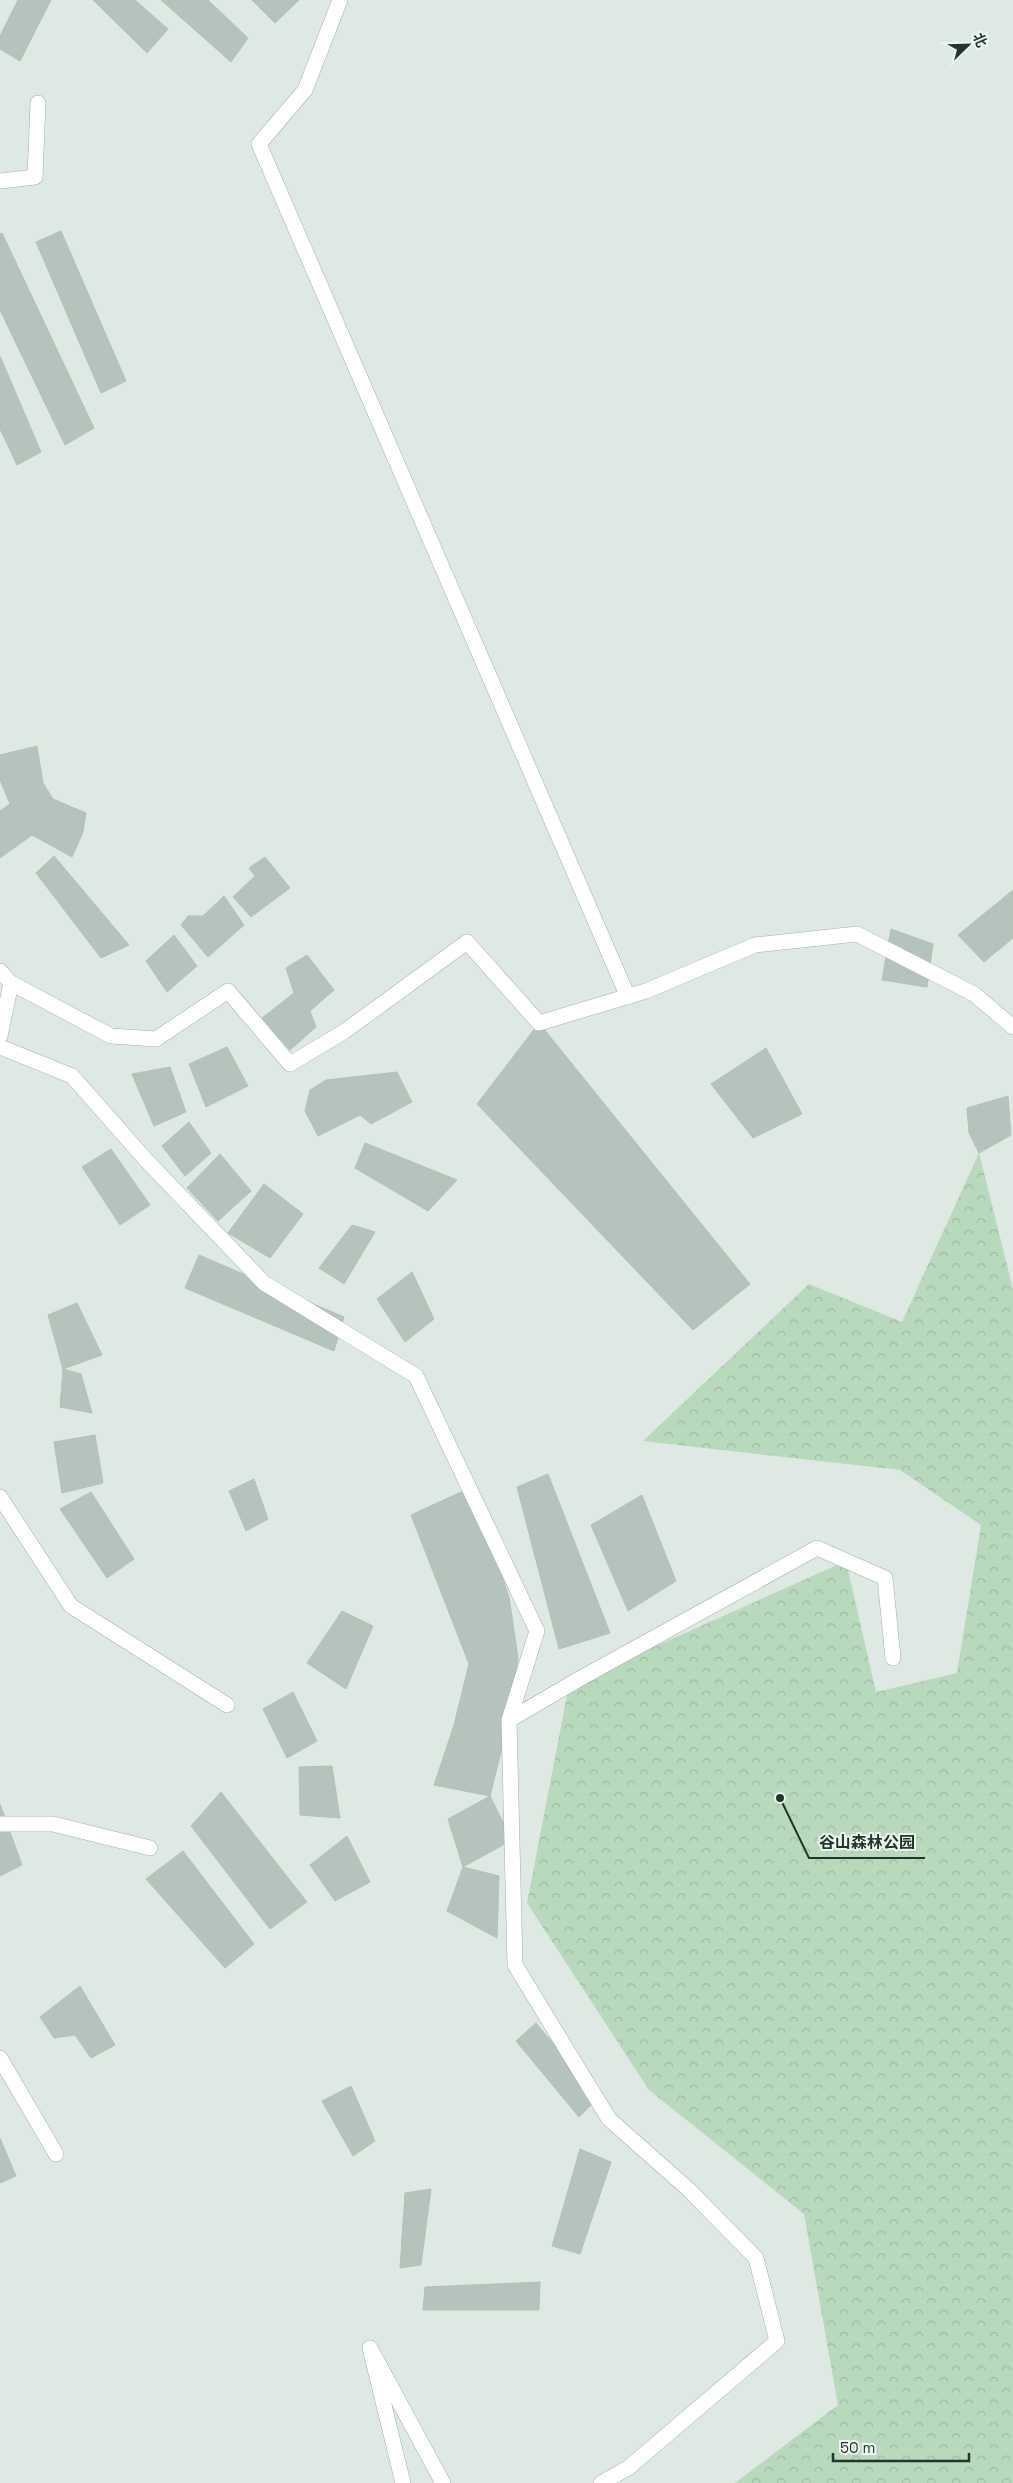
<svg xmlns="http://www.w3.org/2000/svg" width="1013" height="2483" font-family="'Space Grotesk','Noto Sans SC',sans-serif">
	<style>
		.forest { fill: url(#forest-crowns) }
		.building { fill: #b4c3bb; stroke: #b2c2b9 }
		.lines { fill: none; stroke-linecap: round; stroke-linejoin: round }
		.minor-casing { stroke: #a2b0a9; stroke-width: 16 }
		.minor { stroke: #fff; stroke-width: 15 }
		.leader { fill: none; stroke: #21372e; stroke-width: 2 }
		.callout-dot { fill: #21372e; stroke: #eef6f1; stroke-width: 2 }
		.callout-label { font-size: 16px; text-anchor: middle; font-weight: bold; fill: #21372e; stroke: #eef6f1; stroke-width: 4; stroke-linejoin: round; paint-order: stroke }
	</style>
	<defs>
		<pattern id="forest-crowns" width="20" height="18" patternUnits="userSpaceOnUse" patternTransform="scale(1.25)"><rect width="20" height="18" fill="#b8d9bc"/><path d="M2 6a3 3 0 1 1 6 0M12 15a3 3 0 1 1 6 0" fill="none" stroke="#9ebba2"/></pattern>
	</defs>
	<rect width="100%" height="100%" fill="#dee9e3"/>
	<path class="forest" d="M979,1153L1013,1289V2483H735L838,2405L804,2214L649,2090L527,1903L569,1685L846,1561L876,1692L957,1673L981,1525L900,1470L643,1441L809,1284L902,1322Z"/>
	<path class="building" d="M18,0H51L20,61L0,49V36Z
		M93,0H135L168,29L147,53Z
		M161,0H208L248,38L231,62Z
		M252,0H299L275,23Z
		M61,231L126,381L101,393L36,242Z
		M2,233L94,428L65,445L0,310V234Z
		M0,356L41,452L17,465L0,429Z
		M37,746L43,783L53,799L86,813L83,832L72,857L32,835L0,858V811L10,804L0,780V755Z
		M54,856L129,945L101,958L36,873Z
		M265,857L290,888L251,917L233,897L255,876L249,868Z
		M1013,890V938L984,962L958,935Z
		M224,896L244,925L208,957L181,925L188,916H203Z
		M891,929L933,944L927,987L882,980Z
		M174,935L197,966L167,992L146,961Z
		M307,955L334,990L310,1011L316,1027L290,1050L262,1018L294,993L286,968Z
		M539,1023L750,1284L693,1330L477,1104Z
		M227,1047L248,1086L206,1107L189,1064Z
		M766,1048L802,1114L753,1138L711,1084Z
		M170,1067L186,1112L154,1126L132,1074Z
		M397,1072L412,1102L371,1124L360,1115L318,1136L305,1111L310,1090L326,1080Z
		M1008,1096L1011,1135L979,1153L969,1133L967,1108Z
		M189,1122L211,1153L185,1176L162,1146Z
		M365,1143L457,1180L428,1211L355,1168Z
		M111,1149L150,1205L120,1225L82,1167Z
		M220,1154L251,1191L218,1221L187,1188Z
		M264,1184L303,1214L270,1258L228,1233Z
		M352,1225L375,1232L344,1284L319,1268Z
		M199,1255L344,1317L334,1351L185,1288Z
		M412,1272L434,1319L405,1342L377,1299Z
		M77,1303L102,1355L63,1369L48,1315Z
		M63,1369L81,1374L92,1413L60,1407Z
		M95,1435L103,1483L62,1493L54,1442Z
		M548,1474L610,1633L559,1649L517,1487Z
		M254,1479L268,1519L246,1531L229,1491Z
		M472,1487L509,1597L518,1658L509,1720L490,1796L434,1785L454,1725L469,1664L411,1515Z
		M91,1492L134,1559L107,1578L60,1509Z
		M642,1495L676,1581L628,1611L591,1525Z
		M342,1611L373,1626L346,1689L307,1663Z
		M293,1692L317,1741L287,1758L263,1709Z
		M332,1766L340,1818L300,1815L299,1767Z
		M221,1792L307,1902L270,1929L191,1826Z
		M490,1796L512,1840L463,1867L448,1819Z
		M0,1804L22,1865L0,1876Z
		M347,1836L370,1882L335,1901L310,1865Z
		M183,1851L254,1944L225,1968L146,1879Z
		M463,1867L499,1876L497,1938L447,1911Z
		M80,1986L115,2045L91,2058L75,2035L54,2038L40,2017Z
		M536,2023L598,2098L579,2117L516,2041Z
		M351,2086L375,2141L353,2156L322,2101Z
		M0,2138L16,2176L0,2183Z
		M580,2149L611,2162L580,2254L552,2246Z
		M431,2189L421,2265L400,2268L405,2193Z
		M540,2282L539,2310H423L425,2287Z"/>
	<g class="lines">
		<g class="minor-casing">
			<path id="minor" d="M340,0L305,90L259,144L628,997
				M0,181L35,177L38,103
				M0,971L11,983L0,1036
				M11,983L111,1036L156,1039L228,991L290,1064L345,1031L467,942L539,1023L646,991L755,945L857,934L974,994L1013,1027
				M0,1047L72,1076L146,1160L264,1283L416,1376L537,1631L509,1720
				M0,1497L71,1606L227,1705
				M0,1824H53L150,1848
				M0,2058L56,2154
				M403,2483L370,2348L443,2483
				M601,2483L628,2468L777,2341L756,2258L687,2188L609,2119L515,1965L509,1720L581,1678L817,1548L885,1578L893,1658"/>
		</g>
		<use href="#minor" class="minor"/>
	</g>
	<path class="leader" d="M780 1798L809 1858H925"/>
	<circle class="callout-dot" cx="780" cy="1798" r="5"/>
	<g class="callout-label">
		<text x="867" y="1848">谷山森林公园</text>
	</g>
	<g transform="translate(968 45) rotate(67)" stroke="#eef6f1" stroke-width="4" paint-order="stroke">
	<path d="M0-4L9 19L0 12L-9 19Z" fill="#21372e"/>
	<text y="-8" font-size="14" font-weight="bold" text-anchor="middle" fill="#21372e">北</text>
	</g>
	<path d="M833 2453v8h136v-8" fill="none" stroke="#21372e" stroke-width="2.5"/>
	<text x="840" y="2453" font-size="15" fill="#21372e" stroke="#eef6f1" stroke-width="4" paint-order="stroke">50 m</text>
</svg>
